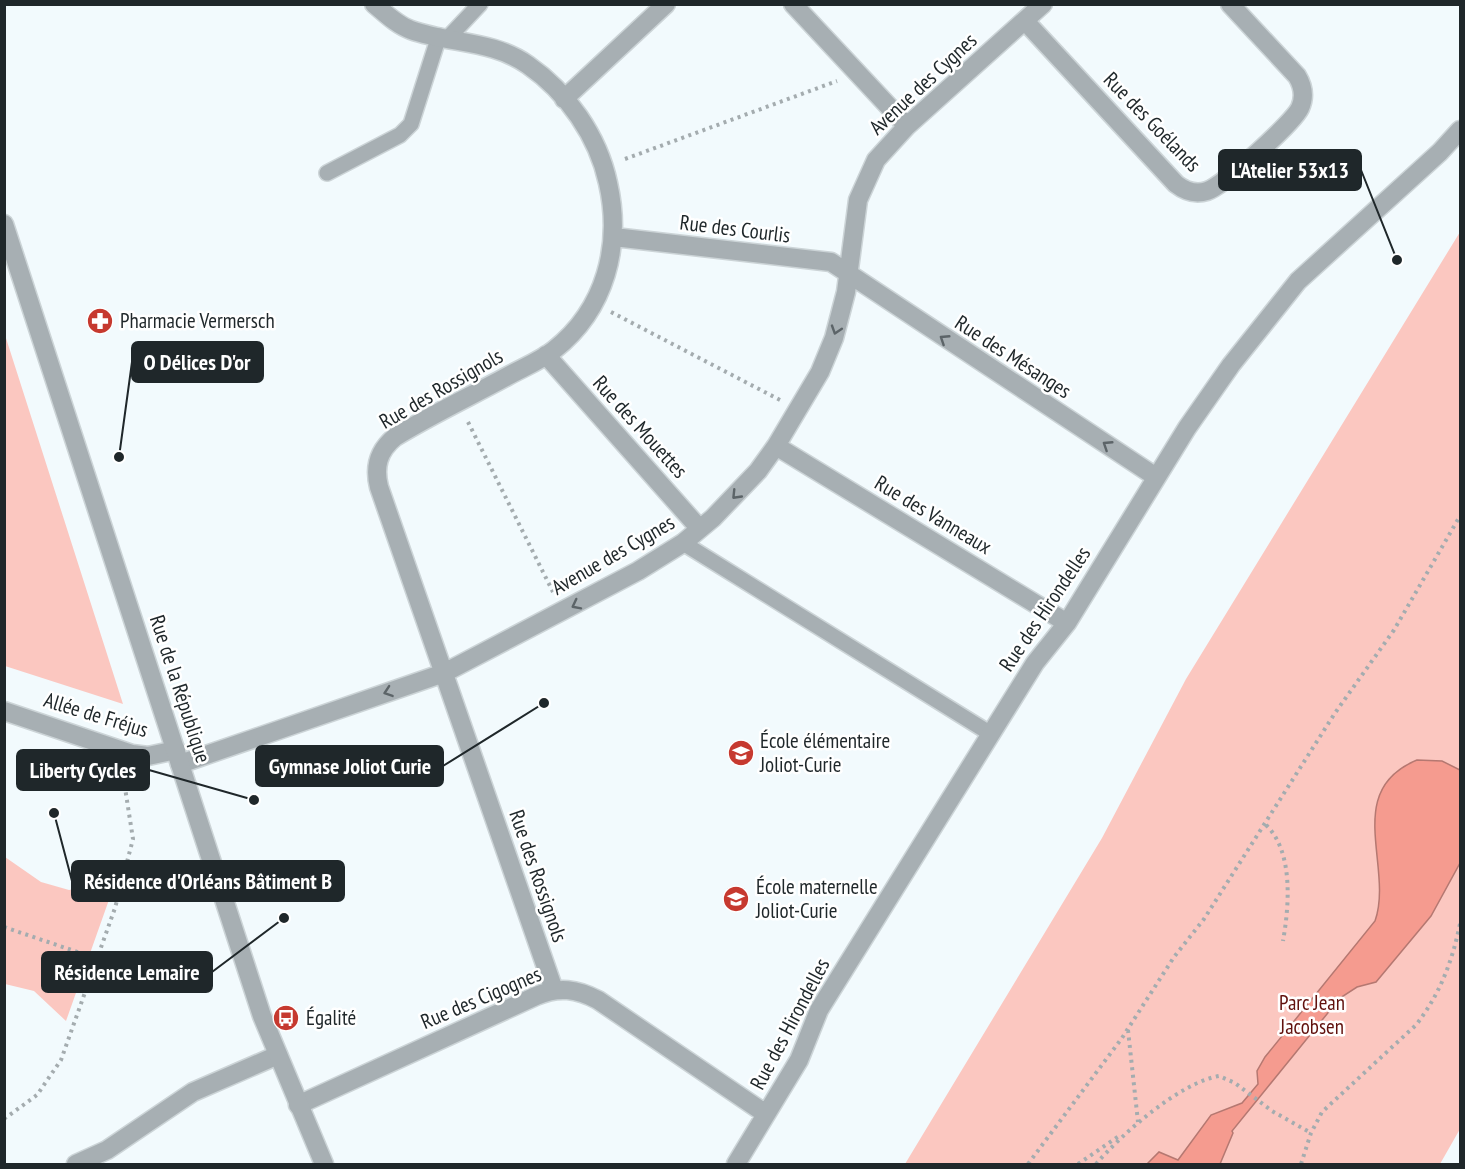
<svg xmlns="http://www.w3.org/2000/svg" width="1465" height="1169" font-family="'PT Sans Narrow',sans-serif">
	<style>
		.green { fill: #fbc7c0 }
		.water { fill: #f59b8f; stroke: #b57871; stroke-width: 1.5 }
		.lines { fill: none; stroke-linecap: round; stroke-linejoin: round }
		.service-casing { stroke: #ccd4d7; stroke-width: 18 }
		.minor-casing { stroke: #ccd4d7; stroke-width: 21 }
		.tertiary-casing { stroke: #ccd4d7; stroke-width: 21 }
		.path { stroke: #a4acaf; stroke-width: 4; stroke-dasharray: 3 4.5; stroke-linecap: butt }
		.service { stroke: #a7afb3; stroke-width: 15 }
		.minor { stroke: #a7afb3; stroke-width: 18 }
		.tertiary { stroke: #a7afb3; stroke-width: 18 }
		.oneway { stroke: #5c6468 }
		.labels { text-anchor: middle; stroke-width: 5; stroke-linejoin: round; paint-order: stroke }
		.street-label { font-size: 21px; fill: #1f272a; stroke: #fff }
		.poi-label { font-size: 21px; fill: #1f272a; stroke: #fff; text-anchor: start }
		.park-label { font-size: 21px; fill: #61110d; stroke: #fff }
		.leader { fill: none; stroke: #1f272a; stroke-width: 2 }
		.callout-dot { fill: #1f272a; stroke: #fff; stroke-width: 2 }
		.callout { fill: #1f272a; stroke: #1f272a; stroke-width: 2 }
		.callout-label { font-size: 22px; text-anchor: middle; font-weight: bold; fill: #fff }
	</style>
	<rect width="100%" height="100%" fill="#f2fafd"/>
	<path class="green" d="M1460,232V1129L1440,1164H905L1102,838L1186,679Z
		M5,335L123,704L5,666Z
		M5,857L41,882L69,890L116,880L66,1021L34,991L5,984Z"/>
	<path class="water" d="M1417,760L1442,761L1460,770V863L1431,916L1376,982L1357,987L1340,998L1232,1131L1233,1133L1220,1164H1147L1159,1152L1178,1160L1211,1115L1242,1103L1258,1084L1257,1071L1265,1057L1375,921C1394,867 1342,791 1417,760Z"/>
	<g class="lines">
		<g class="service-casing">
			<path id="service" d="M448,38L480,4
				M327,173L400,135L411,124L439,36
				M683,543L991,734"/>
		</g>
		<g class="minor-casing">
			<path id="minor" d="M374,4C386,14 397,25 411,30C450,44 493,40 528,65C567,92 598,136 608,183C622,245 606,309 554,350C540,361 522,368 506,377C469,397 431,415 395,437C378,451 374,467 379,487L554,990
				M793,4L907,126
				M1025,21L1176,184C1185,191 1195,195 1207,191C1223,186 1293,123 1300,108C1305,97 1303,86 1297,76L1230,4
				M564,99L666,4
				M614,237L831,262L1156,477
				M546,355L700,529
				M776,446L1067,623
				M4,711L132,754L148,756L176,750
				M180,764L444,673L638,571L683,543L713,518L758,471L776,446L820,372L834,338L846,292L858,200L876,160L907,126L1043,4
				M298,1105L536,996C559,986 577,989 598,1000L766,1114
				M76,1164L107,1150L193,1092L278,1055
				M736,1164L799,1060L819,1010L1035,663L1067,623L1187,428L1231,365L1298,281L1440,152L1460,130"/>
		</g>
		<g class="tertiary-casing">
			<path id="tertiary" d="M4,224L262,1016L324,1164"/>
		</g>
		<path class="path" d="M625,159L837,81
			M611,312L780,400
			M468,422L553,592
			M1266,825C1294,852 1289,907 1283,941
			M4,927L98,959
			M1128,1030L1138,1122
			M4,1119L37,1095L61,1060L115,908L133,839L123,775
			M1028,1164L1122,1038L1174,957L1204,919L1335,713L1394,630L1460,516
			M1078,1164L1119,1136
			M1096,1164C1122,1134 1179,1083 1219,1076L1235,1083L1272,1111L1311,1133
			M1301,1164L1311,1133L1322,1112L1416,1025C1440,994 1452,962 1460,924"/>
		<use href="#service" class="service"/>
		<use href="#minor" class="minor"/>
		<use href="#tertiary" class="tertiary"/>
	</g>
	<defs><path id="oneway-chevron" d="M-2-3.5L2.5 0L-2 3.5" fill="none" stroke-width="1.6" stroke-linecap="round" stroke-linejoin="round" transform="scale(1.5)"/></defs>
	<g class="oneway">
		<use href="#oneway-chevron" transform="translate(836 330) rotate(108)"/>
		<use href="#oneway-chevron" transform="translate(944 339) rotate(-147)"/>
		<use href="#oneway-chevron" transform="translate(1107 445) rotate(-147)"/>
		<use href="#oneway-chevron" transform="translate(736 495) rotate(134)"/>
		<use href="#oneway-chevron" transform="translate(576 605) rotate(153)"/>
		<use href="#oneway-chevron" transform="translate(388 692) rotate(161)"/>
	</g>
	<defs>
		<g id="pharmacy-disc" transform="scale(1.35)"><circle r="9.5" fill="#c6392f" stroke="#fff"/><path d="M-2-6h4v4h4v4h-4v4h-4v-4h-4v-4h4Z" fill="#fff"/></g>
		<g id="school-disc" transform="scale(1.35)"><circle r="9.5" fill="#c6392f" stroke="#fff"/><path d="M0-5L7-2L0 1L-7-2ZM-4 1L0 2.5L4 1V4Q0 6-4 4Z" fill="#fff"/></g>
		<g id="bus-disc" transform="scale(1.35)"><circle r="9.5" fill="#c6392f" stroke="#fff"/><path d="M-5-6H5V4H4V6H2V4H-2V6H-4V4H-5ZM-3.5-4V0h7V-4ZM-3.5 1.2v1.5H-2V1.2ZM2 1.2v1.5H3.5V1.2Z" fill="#fff"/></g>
	</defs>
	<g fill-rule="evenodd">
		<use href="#pharmacy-disc" x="100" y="321"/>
		<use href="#school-disc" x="741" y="753"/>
		<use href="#school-disc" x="736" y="899"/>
		<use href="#bus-disc" x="286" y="1018"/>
	</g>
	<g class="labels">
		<g class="street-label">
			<text transform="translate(923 84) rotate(-43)" y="7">Avenue des Cygnes</text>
			<text transform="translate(1152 122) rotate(46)" y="7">Rue des Goélands</text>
			<text transform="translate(735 229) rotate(7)" y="7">Rue des Courlis</text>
			<text transform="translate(1013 357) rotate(33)" y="7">Rue des Mésanges</text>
			<text transform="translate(441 389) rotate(-30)" y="7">Rue des Rossignols</text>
			<text transform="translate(640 427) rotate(48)" y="7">Rue des Mouettes</text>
			<text transform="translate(933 515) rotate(31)" y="7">Rue des Vanneaux</text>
			<text transform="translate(613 555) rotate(-30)" y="7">Avenue des Cygnes</text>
			<text transform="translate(1045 609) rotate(-56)" y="7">Rue des Hirondelles</text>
			<text transform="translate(180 689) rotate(72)" y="7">Rue de la République</text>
			<text transform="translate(96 715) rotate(17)" y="7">Allée de Fréjus</text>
			<text transform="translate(538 876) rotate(71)" y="7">Rue des Rossignols</text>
			<text transform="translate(481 998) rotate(-23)" y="7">Rue des Cigognes</text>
			<text transform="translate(790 1024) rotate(-62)" y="7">Rue des Hirondelles</text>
		</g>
		<g class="poi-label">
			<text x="120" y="328">Pharmacie Vermersch</text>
			<text x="760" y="748">École élémentaire<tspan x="760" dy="24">Joliot-Curie</tspan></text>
			<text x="756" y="894">École maternelle<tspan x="756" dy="24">Joliot-Curie</tspan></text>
			<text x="306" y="1025">Égalité</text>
		</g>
		<g class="park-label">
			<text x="1312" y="1010">Parc Jean<tspan x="1312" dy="24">Jacobsen</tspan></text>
		</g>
	</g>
	<path class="leader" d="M1397 260L1361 170M119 457L132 362M544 703L443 766M254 800L149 770M54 813L72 881M284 918L212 972"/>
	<g class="callout-dot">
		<circle cx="1397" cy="260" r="6"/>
		<circle cx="119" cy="457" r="6"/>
		<circle cx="544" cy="703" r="6"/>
		<circle cx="254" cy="800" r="6"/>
		<circle cx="54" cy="813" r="6"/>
		<circle cx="284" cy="918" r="6"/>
	</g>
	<g class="callout">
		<rect x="1219" y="150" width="142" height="40" rx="6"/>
		<rect x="132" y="342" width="131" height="40" rx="6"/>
		<rect x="256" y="746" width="187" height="40" rx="6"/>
		<rect x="17" y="750" width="132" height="40" rx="6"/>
		<rect x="72" y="861" width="272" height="40" rx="6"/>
		<rect x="42" y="952" width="170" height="40" rx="6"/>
	</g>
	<g class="callout-label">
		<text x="1290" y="178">L'Atelier 53x13</text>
		<text x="197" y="370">O Délices D'or</text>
		<text x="350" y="774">Gymnase Joliot Curie</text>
		<text x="83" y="778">Liberty Cycles</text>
		<text x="208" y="889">Résidence d'Orléans Bâtiment B</text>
		<text x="127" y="980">Résidence Lemaire</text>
	</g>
	<rect width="1465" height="1169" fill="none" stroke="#1f272a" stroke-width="12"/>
</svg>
